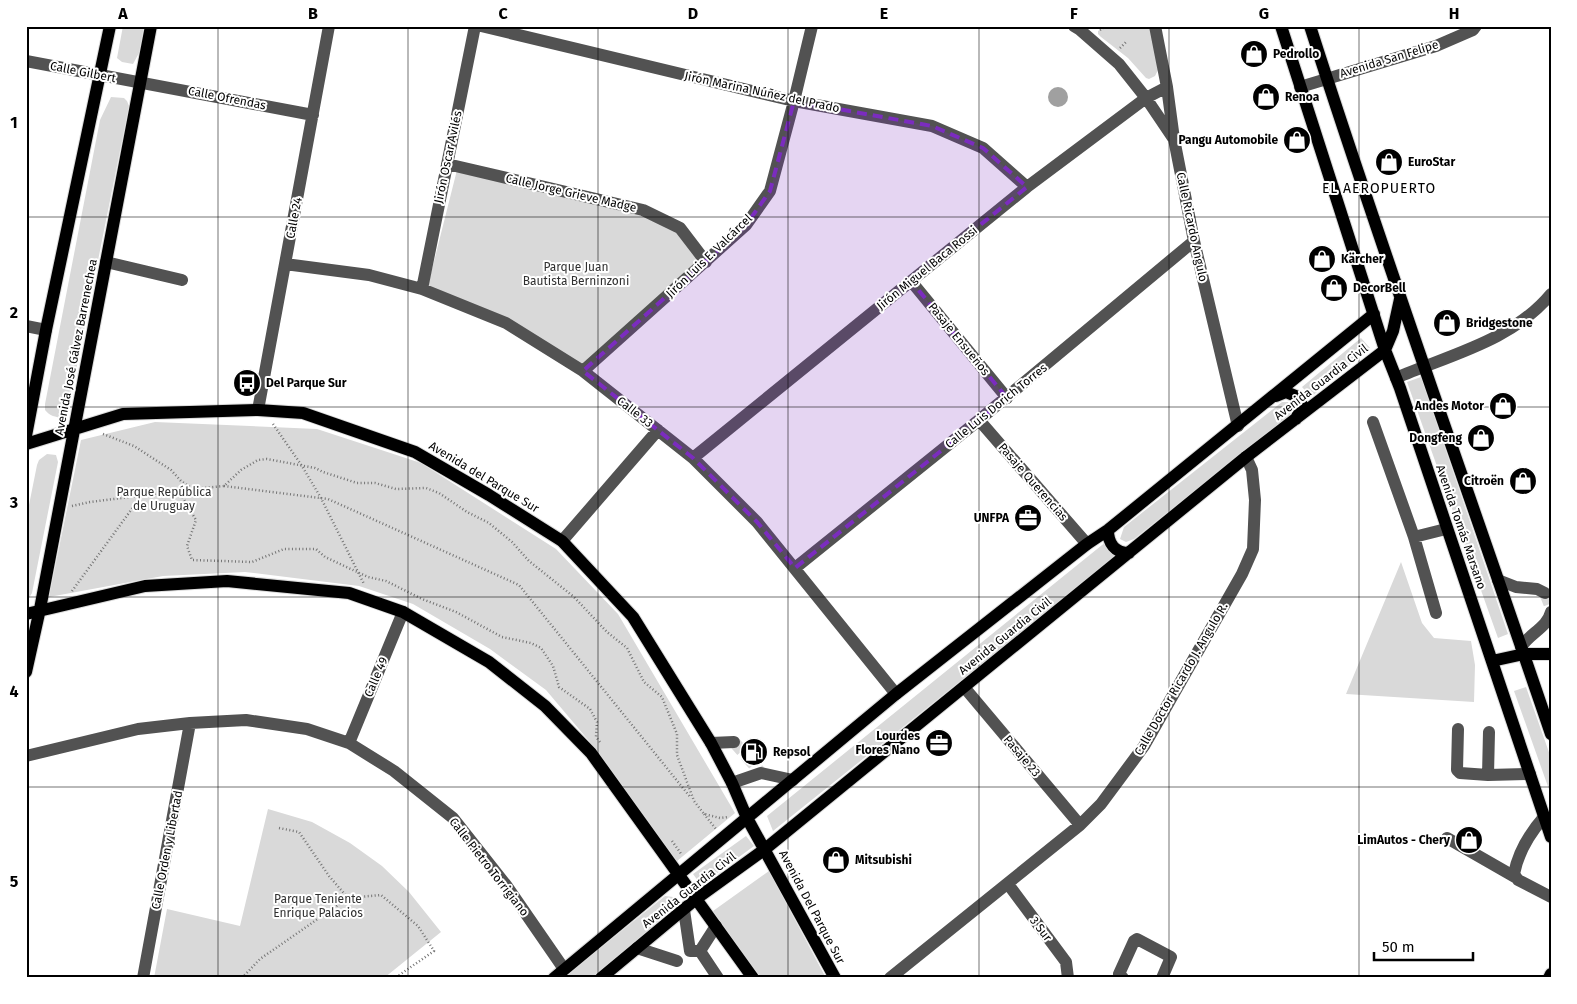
<svg xmlns="http://www.w3.org/2000/svg" width="1577" height="1004" font-family="'Fira Sans',sans-serif">
	<style>
		.green { fill: #d9d9d9 }
		.water { fill: #a0a0a0 }
		.lines { fill: none; stroke-linecap: round; stroke-linejoin: round }
		.minor-tunnel { stroke: #d9d9d9; stroke-width: 12; stroke-dasharray: 12 6; stroke-linecap: butt }
		.major-casing { stroke: #dbdbdb; stroke-width: 14 }
		.path { stroke: #747474; stroke-width: 2.5; stroke-dasharray: 1 2.5; stroke-linecap: butt }
		.minor { stroke: #525252; stroke-width: 12 }
		.major { stroke: #000; stroke-width: 12 }
		.marked { fill: #7b2cbf; fill-opacity: 0.2; stroke: #7b2cbf; stroke-width: 4; stroke-dasharray: 10 6; stroke-linejoin: round }
		.grid { fill: none; stroke: #000; stroke-width: 1; stroke-opacity: 0.55 }
		.labels { text-anchor: middle; stroke-width: 4; stroke-linejoin: round; paint-order: stroke }
		.poi-label { font-size: 12px; font-weight: bold; fill: #000; stroke: #fff; text-anchor: start }
		.street-label { font-size: 12px; fill: #000; stroke: #fff }
		.park-label { font-size: 12px; fill: #303030; stroke: #fff }
		.neighbourhood-label { font-size: 14px; letter-spacing: 1px; fill: #000; stroke: #fff }
		.neatline { fill: none; stroke: #000; stroke-width: 2 }
		.grid-label { font-size: 16px; text-anchor: middle; font-weight: bold; fill: #000 }
	</style>
	<rect width="100%" height="100%" fill="#fff"/>
	<path class="green" d="M123,26H144L139,53L133,64L122,62L117,58Z
		M1105,26H1151L1158,70L1155,76L1149,79L1146,78L1128,58L1101,37L1098,34V31Z
		M111,97L124,98L127,101L129,106L69,405L66,414L63,418C55,417 50,416 45,410V404L100,120Z
		M457,170L641,214L678,232L700,262L583,366L428,285Z
		M1361,338L1370,348L1311,397L1302,387Z
		M1421,377L1508,634L1498,638L1407,382Z
		M1282,402H1288L1293,408L1290,415L1134,539L1126,542L1120,539L1124,527Z
		M155,422L317,429L421,463L556,549L618,614L735,813L677,861L589,741L546,690L490,649L413,604L359,586L245,572L163,576L49,597L81,440Z
		M47,454L56,455L58,462L32,593L26,603V520L37,465L39,460Z
		M1107,541L1118,555L773,831L767,816Z
		M1401,562L1422,623L1434,638L1471,641L1475,665L1474,702L1346,694Z
		M1526,687L1551,758V795L1514,691Z
		M268,809L312,822L350,843L382,866L409,892L441,932L384,978H154L167,909L240,926Z
		M746,836L754,846L701,885L693,874Z
		M769,871L826,978H760L713,911Z
		M665,896L673,897L676,907L674,909L592,978H563Z"/>
	<path class="water" d="M1048 97a10 10 0 1 1 20 0a10 10 0 1 1-20 0Z"/>
	<g class="lines">
		<path class="minor-tunnel" d="M1545,593L1551,608
			M734,742L761,773"/>
		<g class="major-casing">
			<path id="major" d="M1281,26L1385,350L1400,388L1551,837
				M1310,26C1386,264 1471,498 1551,734
				M1276,396L1286,392L1298,397L1302,405L1296,419
				M26,436L46,330L110,26
				M26,444L123,414L258,410L303,413L415,452L489,495L562,541L633,617L711,743L732,783L747,818L835,978
				M1108,530C1108,543 1115,553 1129,553
				M26,614L145,586L227,581L349,593L403,612L489,662L545,706L591,753L753,978
				M1492,661L1524,654H1551
				M26,672L40,609L151,26
				M554,978L896,694L1087,544L1108,530L1374,314
				M601,978L696,899L765,849L1246,457L1385,350L1393,331L1400,299
				M1549,978L1551,974"/>
		</g>
		<path class="path" d="M1100,30L1107,26
			M1120,48L1126,42
			M273,424L302,466L321,498L364,584
			M103,434L134,446L171,470L181,481L193,489L224,486L241,470L258,460L267,459L315,468L323,472L357,483H375L396,489L426,488L439,493L467,512L489,523L512,542L529,561L574,597L607,632L627,648L644,682L662,697L677,734V755L694,801L704,814L720,818L728,817
			M224,486L328,499L519,585L691,798
			M179,491L196,520L187,546L192,560L252,562L284,549H316L325,557L368,577L386,581L422,599L456,612L502,637L531,643L541,648L553,666L559,687L590,709L597,722L596,737L600,742
			M72,506L90,502L193,489
			M72,591L142,495
			M704,814L716,829
			M279,828L299,832L329,876L348,898L381,895L418,926L434,951L395,978
			M672,841L682,855
			M242,978L260,959L348,898"/>
		<path class="minor" d="M481,26L794,101L932,126L983,148L1027,187
			M1074,26L1079,29L1119,64L1146,98L1173,138
			M1155,26L1167,87L1174,139L1194,241L1238,426
			M26,61L313,115
			M1300,87L1436,46L1473,30L1476,26
			M447,164L643,210L680,228L706,262
			M106,262L182,280
			M285,264L369,275L422,289L506,323L583,371L693,458L757,522L896,694
			M911,281L1007,398
			M422,289L475,26
			M26,326L46,330
			M583,371L746,225L770,191L794,101L812,26
			M1396,378C1449,355 1512,341 1551,294
			M258,410L329,26
			M979,420L1087,544
			M1373,422L1414,537L1436,613
			M693,458L1027,187L1146,98L1167,87
			M1414,537L1446,529
			M562,541L658,430
			M795,568L979,420L1194,241
			M1498,580L1516,587L1537,589L1545,593
			M1521,647C1530,633 1547,628 1551,612
			M964,687L1080,825
			M1458,729L1457,770L1460,773L1488,775L1530,774
			M349,743L403,612
			M711,743L734,742
			M26,756L138,729L190,723L246,720L307,729L349,743L394,771L453,818L506,885L564,969
			M1488,775L1489,732
			M732,783L761,773L793,780
			M1544,817C1530,833 1518,853 1514,874L1518,880L1551,897
			M1447,838L1515,877
			M1008,884L1066,962L1068,978
			M684,910L690,951H700
			M716,926L700,951L718,978
			M637,948L677,961
			M143,978L190,723
			M890,978L1080,825L1101,804L1144,746L1242,574L1253,549L1255,500L1252,470L1246,457
			M1123,978L1119,974L1134,941L1137,939L1171,957L1162,978"/>
		<use href="#major" class="major"/>
	</g>
	<path class="marked" d="M794,101L932,126L983,148L1027,187L911,281L1007,398L795,568L757,522L693,458L583,371L746,225L770,191Z"/>
	<path class="grid" d="M218,26V978M408,26V978M598,26V978M788,26V978M979,26V978M1169,26V978M1359,26V978M26,217H1551M26,407H1551M26,597H1551M26,787H1551"/>
	<defs>
		<g id="shop-disc" transform="scale(1.4375)"><circle r="9.5" fill="#000" stroke="#fff"/><path d="M-5-2.5h2.3a2.7 3.5 0 0 1 5.4 0H5L5.5 6h-11ZM-1.5-2.5h3a1.5 2.3 0 0 0-3 0Z" fill="#fff"/></g>
		<g id="bus-disc" transform="scale(1.4375)"><circle r="9.5" fill="#000" stroke="#fff"/><path d="M-5-6H5V4H4V6H2V4H-2V6H-4V4H-5ZM-3.5-4V0h7V-4ZM-3.5 1.2v1.5H-2V1.2ZM2 1.2v1.5H3.5V1.2Z" fill="#fff"/></g>
		<g id="office-disc" transform="scale(1.4375)"><circle r="9.5" fill="#000" stroke="#fff"/><path d="M-6-3h4V-5.5h4V-3h4V5H-6ZM-1-4.5V-3h2v-1.5ZM-6 0V1H6V0Z" fill="#fff"/></g>
		<g id="fuel-disc" transform="scale(1.4375)"><circle r="9.5" fill="#000" stroke="#fff"/><path d="M-5.5-6h7V0h2V4h1.3V-2.5L3-4.5l.8-.8L6-3V5H2.5V1h-1V6h-7ZM-4.2-4.7v3.2H.2V-4.7Z" fill="#fff"/></g>
	</defs>
	<g fill-rule="evenodd">
		<use href="#shop-disc" x="1254" y="54"/>
		<use href="#shop-disc" x="1266" y="97"/>
		<use href="#shop-disc" x="1297" y="140"/>
		<use href="#shop-disc" x="1389" y="162"/>
		<use href="#shop-disc" x="1322" y="259"/>
		<use href="#shop-disc" x="1334" y="288"/>
		<use href="#shop-disc" x="1447" y="323"/>
		<use href="#bus-disc" x="247" y="383"/>
		<use href="#shop-disc" x="1503" y="406"/>
		<use href="#shop-disc" x="1481" y="438"/>
		<use href="#shop-disc" x="1523" y="481"/>
		<use href="#office-disc" x="1028" y="518"/>
		<use href="#office-disc" x="939" y="743"/>
		<use href="#fuel-disc" x="754" y="752"/>
		<use href="#shop-disc" x="1469" y="840"/>
		<use href="#shop-disc" x="836" y="860"/>
	</g>
	<g class="labels">
		<g class="poi-label">
			<text x="1273" y="58">Pedrollo</text>
			<text x="1285" y="101">Renoa</text>
			<text x="1278" y="144" text-anchor="end">Pangu Automobile</text>
			<text x="1408" y="166">EuroStar</text>
			<text x="1341" y="263">Kärcher</text>
			<text x="1353" y="292">DecorBell</text>
			<text x="1466" y="327">Bridgestone</text>
			<text x="266" y="387">Del Parque Sur</text>
			<text x="1484" y="410" text-anchor="end">Andes Motor</text>
			<text x="1462" y="442" text-anchor="end">Dongfeng</text>
			<text x="1504" y="485" text-anchor="end">Citroën</text>
			<text x="1009" y="522" text-anchor="end">UNFPA</text>
			<text x="920" y="740" text-anchor="end">Lourdes<tspan x="920" dy="14">Flores Nano</tspan></text>
			<text x="773" y="756">Repsol</text>
			<text x="1450" y="844" text-anchor="end">LimAutos - Chery</text>
			<text x="855" y="864">Mitsubishi</text>
		</g>
		<g class="street-label">
			<text transform="translate(1389 59) rotate(-17)" y="4">Avenida San Felipe</text>
			<text transform="translate(83 72) rotate(11)" y="4">Calle Gilbert</text>
			<text transform="translate(762 92) rotate(12)" y="4">Jirón Marina Núñez del Prado</text>
			<text transform="translate(227 98) rotate(11)" y="4">Calle Ofrendas</text>
			<text transform="translate(448 157) rotate(-78)" y="4">Jirón Oscar Avilés</text>
			<text transform="translate(571 193) rotate(13)" y="4">Calle Jorge Grieve Madge</text>
			<text transform="translate(294 218) rotate(-79)" y="4">Calle 24</text>
			<text transform="translate(1192 227) rotate(78)" y="4">Calle Ricardo Angulo</text>
			<text transform="translate(709 256) rotate(-44)" y="4">Jirón Luis E. Valcárcel</text>
			<text transform="translate(927 268) rotate(-39)" y="4">Jirón Miguel Baca Rossi</text>
			<text transform="translate(959 339) rotate(51)" y="4">Pasaje Ensueños</text>
			<text transform="translate(76 347) rotate(-79)" y="4">Avenida José Gálvez Barrenechea</text>
			<text transform="translate(1321 382) rotate(-38)" y="4">Avenida Guardia Civil</text>
			<text transform="translate(996 406) rotate(-39)" y="4">Calle Luis Dorich Torres</text>
			<text transform="translate(635 412) rotate(38)" y="4">Calle 33</text>
			<text transform="translate(484 477) rotate(31)" y="4">Avenida del Parque Sur</text>
			<text transform="translate(1033 482) rotate(49)" y="4">Pasaje Querencias</text>
			<text transform="translate(1461 527) rotate(71)" y="4">Avenida Tomás Marsano</text>
			<text transform="translate(1005 636) rotate(-39)" y="4">Avenida Guardia Civil</text>
			<text transform="translate(376 677) rotate(-67)" y="4">Calle 49</text>
			<text transform="translate(1181 679) rotate(-60)" y="4">Calle Doctor Ricardo J. Angulo R.</text>
			<text transform="translate(1022 756) rotate(50)" y="4">Pasaje 23</text>
			<text transform="translate(167 850) rotate(-79)" y="4">Calle Orden y Libertad</text>
			<text transform="translate(489 867) rotate(52)" y="4">Calle Pietro Torrigiano</text>
			<text transform="translate(689 890) rotate(-38)" y="4">Avenida Guardia Civil</text>
			<text transform="translate(812 907) rotate(62)" y="4">Avenida Del Parque Sur</text>
			<text transform="translate(1041 929) rotate(53)" y="4">3 Sur</text>
		</g>
		<g class="park-label">
			<text x="576" y="271">Parque Juan<tspan x="576" dy="14">Bautista Berninzoni</tspan></text>
			<text x="164" y="496">Parque República<tspan x="164" dy="14">de Uruguay</tspan></text>
			<text x="318" y="903">Parque Teniente<tspan x="318" dy="14">Enrique Palacios</tspan></text>
		</g>
		<g class="neighbourhood-label">
			<text x="1379" y="193">EL AEROPUERTO</text>
		</g>
	</g>
	<rect width="1577" height="1004" fill="none" stroke="#ffffff" stroke-width="55"/>
	<path d="M1374 952v8h99v-8" fill="none" stroke="#000000" stroke-width="2.5"/>
	<text x="1382" y="952" font-size="15" fill="#000000" stroke="#ffffff" stroke-width="4" paint-order="stroke">50 m</text>
	<rect x="28" y="28" width="1522" height="948" class="neatline"/>
	<g class="grid-label">
		<text x="123" y="19">A</text>
		<text x="313" y="19">B</text>
		<text x="503" y="19">C</text>
		<text x="693" y="19">D</text>
		<text x="884" y="19">E</text>
		<text x="1074" y="19">F</text>
		<text x="1264" y="19">G</text>
		<text x="1454" y="19">H</text>
		<text x="14" y="128">1</text>
		<text x="14" y="318">2</text>
		<text x="14" y="508">3</text>
		<text x="14" y="697">4</text>
		<text x="14" y="887">5</text>
	</g>
</svg>
